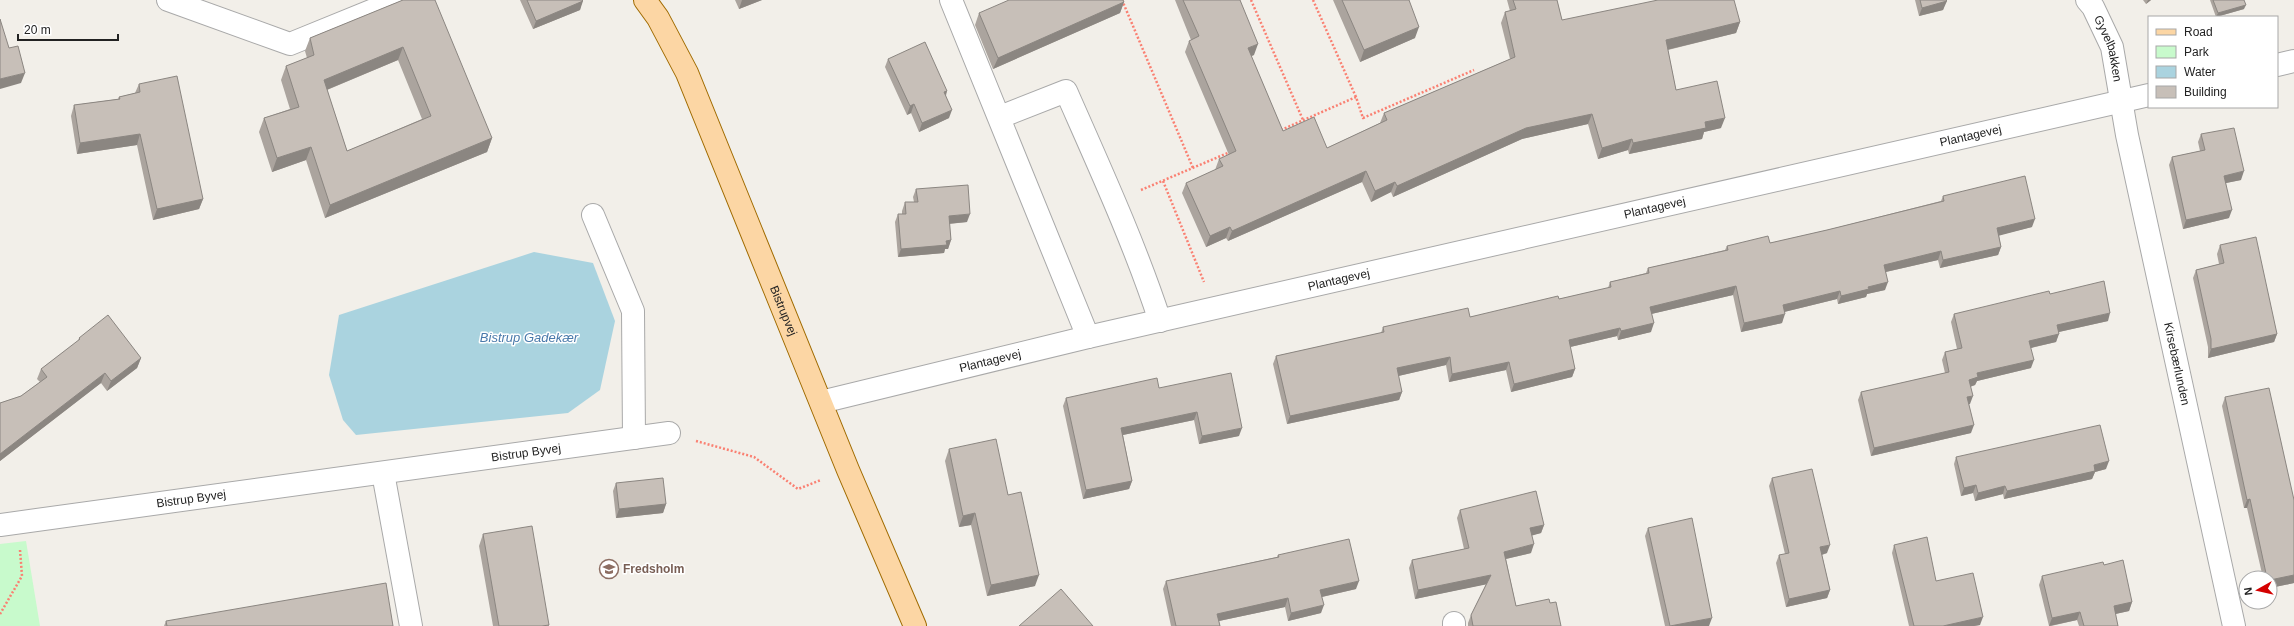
<svg xmlns="http://www.w3.org/2000/svg" width="2294" height="626" font-family="Arial,sans-serif">
	<style>
		.park { fill: #c8facc }
		.water { fill: #aad3df }
		.lines { fill: none; stroke-linecap: round; stroke-linejoin: round }
		.minor-casing { stroke: #a9a9a9; stroke-width: 24 }
		.major-casing { stroke: #a06b00; stroke-width: 24 }
		.path { stroke: #fa8072; stroke-width: 2.5; stroke-dasharray: 2 2; stroke-linecap: butt }
		.minor { stroke: #fff; stroke-width: 22 }
		.major { stroke: #fcd6a4; stroke-width: 22 }
		.wall { fill: #aba49e; fill-rule: evenodd }
		.shaded-wall { fill: #8b8681 }
		.building { fill: #c7bfb8; stroke: #8b8681; fill-rule: evenodd }
		.labels { text-anchor: middle; stroke-width: 3; stroke-linejoin: round; paint-order: stroke }
		.street-label { font-size: 12px; fill: #222; stroke: #fff }
		.education-label { font-size: 12px; font-weight: bold; fill: #785e54; stroke: #fff; text-anchor: start }
		.water-label { font-size: 13px; font-style: italic; fill: #4a7aab; stroke: #fff }
	</style>
	<rect width="100%" height="100%" fill="#f2efe9"/>
	<path class="park" d="M26,541L40,626H0V544Z"/>
	<path class="water" d="M534,252L593,263L615,321L600,390L568,413L356,435L343,420L329,375L339,315Z"/>
	<g class="lines">
		<g class="minor-casing">
			<g id="minor">
				<path d="M168,0L290,44L398,0"/>
				<path d="M951,0L1088,337"/>
				<path id="s1" d="M2087,0L2093,7L2112,47L2127,135L2234,626"/>
				<path d="M2277,65L2294,61"/>
				<path d="M1000,117L1066,91C1099,166 1134,242 1160,321"/>
				<path d="M593,215L633,311L634,438"/>
				<path id="s2" d="M821,402L1088,337L2149,95"/>
				<path d="M383,473L411,626"/>
				<path id="s3" d="M0,525L669,433"/>
				<path d="M1454,623V626"/>
			</g>
		</g>
		<g class="major-casing">
			<g id="major">
				<path id="s4" d="M645,0L658,18L687,73L848,470L915,626"/>
			</g>
		</g>
		<path class="path" d="M1122,0L1193,168
			M1251,0L1303,120
			M1313,0L1356,97
			M1281,130L1356,97L1363,118L1474,70
			M1163,181L1204,282
			M1141,190L1230,152
			M696,441L754,457L798,489L821,480
			M0,614L22,576L20,550"/>
		<use href="#minor" class="minor"/>
		<use href="#major" class="major"/>
	</g>
	<path class="wall" d="M403,0L492,138L487,152L325,218L306,160L272,172L259,132L264,118L290,109L281,80L286,66L307,58L305,51L310,38ZM398,60L422,119L347,151L327,90Z
		M520,0H582L580,10L533,29Z
		M735,0H762L739,9Z
		M1175,0H1240L1254,55L1251,56L1283,131L1327,148L1380,123L1384,113L1510,59L1501,23L1505,12L1510,11L1507,0H1557L1562,20L1740,22L1736,33L1668,50L1676,90L1721,128L1704,132L1702,139L1629,154L1628,150L1598,159L1588,124L1522,139L1393,197L1391,192L1371,202L1362,182L1228,241L1226,238L1206,247L1182,193L1186,183L1215,170L1219,159L1229,155L1185,52L1189,41L1191,40Z
		M1333,0H1409L1415,38L1360,62Z
		M1915,0H1946L1943,10L1919,16Z
		M2143,0H2151L2146,4Z
		M2210,0H2244V9L2216,17Z
		M1124,2L1120,13L993,69L975,25L979,13Z
		M888,59L947,91L946,96L949,118L919,132L911,113L907,115L885,67Z
		M139,84L203,199L199,209L153,220L137,145L77,154L71,116L74,105L118,99L119,97L135,93Z
		M2201,134L2241,180L2226,183L2229,218L2183,229L2169,165L2172,157L2200,151L2198,142Z
		M916,189L967,222L949,224L951,240L948,249H945L944,253L898,257L895,222L898,214H902V211L905,202H914L913,197Z
		M1943,196L2032,227L1999,235L2001,247L1998,255L1940,268L1938,260L1886,272L1885,290L1867,294L1866,297L1838,304L1837,299L1784,312L1782,323L1741,332L1733,295L1651,314V332L1618,340L1617,336L1570,347L1575,369L1572,377L1511,392L1506,370L1449,382L1446,365L1398,376L1402,392L1399,400L1287,424L1273,364L1276,356L1381,333L1383,327L1470,317L1559,299L1608,288L1610,282L1646,273L1648,268L1725,250L1727,246L1770,243L1827,230L1941,201Z
		M2220,245L2277,334L2274,342L2208,358V347L2193,278L2196,270L2219,264L2217,254Z
		M2050,294L2108,321L2059,332L2056,342L2031,348V368L1977,381L1975,385L1970,387V404H1969L1971,433L1871,456L1858,400L1861,392L1945,373L1942,360L1945,352L1957,349L1951,322L1954,314Z
		M79,338L141,358L137,368L107,391L101,383L0,461V403L21,396L40,382L37,379L41,369L78,341Z
		M1159,388L1239,436L1199,444L1194,420L1123,435L1132,481L1129,489L1083,499L1063,406L1066,398Z
		M2225,397L2294,500V583L2270,588V578H2263L2247,508H2244L2222,406Z
		M949,449L1008,495L1035,586L987,596L971,525L959,527L945,461Z
		M1956,457L2106,469L2095,472L2092,479L2004,499L2003,494L1975,501L1973,493L1961,496L1954,464Z
		M1772,478L1827,553L1822,555L1830,590L1827,598L1786,607L1776,563L1779,555L1785,554L1769,486Z
		M616,483L666,504L663,513L616,518L613,491Z
		M1460,510L1544,525L1541,533L1532,535L1531,553L1506,559L1516,606L1550,603L1561,626H1468V623L1471,615L1486,584L1415,599L1409,568L1412,560L1464,549L1457,518Z
		M1648,528L1709,626H1665L1645,536Z
		M483,534L549,625V626H493L479,546Z
		M1894,545L1980,625L1974,626H1909L1892,553Z
		M1278,555L1356,589L1322,597L1321,613L1288,621L1285,607L1219,621L1220,626H1171L1163,589L1166,581L1277,557Z
		M2104,565L2132,602L2129,611L2115,614L2118,626H2079L2077,620L2051,626H2049L2039,585L2042,576Z
		M166,621L393,626H164Z"/>
	<path class="shaded-wall" d="M742,0H762L739,9Z
		M2148,0H2151L2146,4Z
		M583,1L580,10L533,29L536,21Z
		M1947,1L1943,10L1919,16L1922,8Z
		M1124,2L1120,13L993,69L998,58Z
		M2246,5L2244,9L2216,17L2218,13Z
		M1740,22L1736,33L1662,51L1666,40Z
		M1419,27L1415,38L1360,62L1364,50Z
		M1258,44L1254,55L1244,59L1248,48Z
		M403,47L398,60L319,93L324,80Z
		M25,73L21,83L0,89V79Z
		M947,91L944,99V92Z
		M914,104L911,113L907,115L910,106Z
		M952,110L949,118L919,132L922,123Z
		M1592,114L1588,124L1522,139L1393,197L1397,186L1526,128Z
		M1725,118L1721,128L1704,132L1702,139L1629,154L1633,143L1705,122Z
		M140,134L137,145L77,154L80,143Z
		M492,138L487,152L325,218L330,205Z
		M1632,139L1628,150L1598,159L1602,148Z
		M311,147L306,160L272,172L277,158Z
		M1366,171L1362,182L1228,241L1232,231Z
		M2244,171L2241,180L2221,184L2224,176Z
		M1395,182L1391,192L1371,202L1375,191Z
		M203,199L199,209L153,220L157,209Z
		M2232,210L2229,218L2183,229L2186,220Z
		M970,214L967,222L946,224L949,216Z
		M2035,219L2032,227L1994,237L1997,228Z
		M1230,227L1226,238L1206,247L1210,236Z
		M951,240L948,249H945L944,253L898,257L901,249Z
		M2001,247L1998,255L1940,268L1943,260Z
		M1941,251L1938,260L1881,273L1884,265Z
		M1888,282L1885,290L1867,294L1866,297L1838,304L1841,296L1868,287Z
		M1736,286L1733,295L1647,315L1650,307Z
		M1840,291L1837,299L1780,313L1783,305Z
		M2110,313L2108,321L2054,333L2057,325Z
		M1785,314L1782,323L1741,332L1744,323Z
		M1654,323L1651,332L1618,340L1621,331Z
		M1620,328L1617,336L1566,348L1569,340Z
		M2059,334L2056,342L2026,349L2029,341Z
		M2277,334L2274,342L2208,358L2211,349Z
		M1450,357L1446,365L1394,377L1397,368Z
		M141,358L137,368L107,391L111,381Z
		M2034,360L2031,368L1977,381L1975,385L1966,388L1969,380L1977,373Z
		M1509,362L1506,370L1449,382L1452,374Z
		M1575,369L1572,377L1511,392L1514,384Z
		M105,373L101,383L0,461V454Z
		M1402,392L1399,400L1287,424L1290,416Z
		M1973,396L1970,404L1964,405L1967,397Z
		M1197,412L1194,420L1118,436L1121,428Z
		M1974,425L1971,433L1871,456L1874,448Z
		M1242,428L1239,436L1199,444L1202,436Z
		M2109,461L2106,469L2095,472L2092,479L2004,499L2007,491L2094,465Z
		M1132,481L1129,489L1083,499L1086,490Z
		M1976,485L1973,493L1961,496L1964,488Z
		M2005,486L2003,494L1975,501L1978,493Z
		M2250,499L2247,508H2244L2247,500Z
		M666,504L663,513L616,518L619,509Z
		M975,513L971,525L959,527L963,516Z
		M1544,525L1541,533L1527,537L1530,528Z
		M1534,544L1531,553L1501,560L1504,552Z
		M1830,545L1827,553L1817,556L1820,547Z
		M1039,575L1035,586L987,596L991,585Z
		M1491,575L1488,584L1415,599L1418,590Z
		M2294,575V583L2270,588V580Z
		M1359,581L1356,589L1317,598L1320,590Z
		M1830,590L1827,598L1786,607L1789,599Z
		M1288,598L1285,607L1214,622L1217,614Z
		M2132,602L2129,611L2111,615L2114,606Z
		M1324,605L1321,613L1288,621L1291,613Z
		M2080,612L2077,620L2049,626L2052,618Z
		M1983,617L1980,625L1974,626H1943Z
		M1712,618L1709,626H1670Z"/>
	<path class="building" d="M403,0H435L492,138L330,205L311,147L277,158L264,118L299,107L286,66L314,55L310,38ZM403,47L431,116L347,151L324,80Z
		M527,0H582L583,1L536,21Z
		M1009,0H1123L1124,2L998,58L979,13Z
		M1183,0H1240L1258,44L1248,48L1283,131L1314,117L1327,148L1387,120L1384,113L1515,57L1505,12L1516,9L1513,0H1557L1562,20L1658,0H1734L1740,22L1666,40L1676,90L1717,81L1725,118L1705,122L1706,128L1633,143L1632,139L1602,148L1592,114L1526,128L1397,186L1395,182L1375,191L1366,171L1232,231L1230,227L1210,236L1186,183L1223,166L1219,159L1236,151L1189,41L1199,36Z
		M1342,0H1409L1419,27L1364,50Z
		M1920,0H1946L1947,1L1922,8Z
		M2213,0H2244L2246,5L2218,13Z
		M0,19L9,48L18,46L25,73L0,79Z
		M925,42L947,91L944,92L952,110L922,123L914,104L910,106L888,59Z
		M177,76L203,199L157,209L140,134L80,143L74,105L120,99L119,97L140,92L139,84Z
		M2234,128L2244,171L2224,176L2232,210L2186,220L2172,157L2205,150L2201,134Z
		M2025,176L2035,219L1997,228L2001,247L1943,260L1941,251L1884,265L1888,282L1868,287L1869,289L1841,296L1840,291L1783,305L1785,314L1744,323L1736,286L1650,307L1654,323L1621,331L1620,328L1569,340L1575,369L1514,384L1509,362L1452,374L1450,357L1397,368L1402,392L1290,416L1276,356L1384,332L1383,327L1468,308L1470,317L1558,296L1559,299L1611,287L1610,282L1649,273L1648,268L1728,250L1727,246L1768,236L1770,243L1827,230L1944,201L1943,196Z
		M968,185L970,214L949,216L951,240L946,241L947,245L901,249L898,214H906L905,202H918L916,189Z
		M2256,237L2277,334L2211,349V339L2196,270L2224,263L2220,245Z
		M2104,281L2110,313L2057,325L2059,334L2029,341L2034,360L1977,373L1978,377L1969,380L1973,396L1967,397L1974,425L1874,448L1861,392L1949,372L1945,352L1962,348L1954,314L2049,291L2050,294Z
		M108,315L141,358L111,381L105,373L0,454V403L21,396L47,377L41,369L80,339L79,338Z
		M1231,373L1242,428L1202,436L1197,412L1121,428L1132,481L1086,490L1066,398L1157,378L1159,388Z
		M2269,388L2294,500V575L2270,580V578H2267L2250,499L2247,500L2225,397Z
		M2100,425L2109,461L2094,465L2095,471L2007,491L2005,486L1978,493L1976,485L1964,488L1956,457Z
		M996,439L1008,495L1021,492L1039,575L991,585L975,513L963,516L949,449Z
		M1812,469L1830,545L1820,547L1830,590L1789,599L1779,555L1789,553L1772,478Z
		M663,478L666,504L619,509L616,483Z
		M1536,491L1544,525L1530,528L1534,544L1504,552L1516,606L1549,599L1550,603L1556,602L1561,626H1473L1471,615L1491,575L1418,590L1412,560L1469,548L1460,510Z
		M1692,518L1712,618L1670,626L1648,528Z
		M532,526L549,625L542,626H499L483,534Z
		M1927,537L1936,581L1973,573L1983,617L1943,626H1914L1894,545Z
		M1349,539L1359,581L1320,590L1324,605L1291,613L1288,598L1217,614L1220,626H1176L1166,581L1279,557L1278,555Z
		M2123,560L2132,602L2114,606L2118,626H2084L2080,612L2052,618L2042,576L2103,562L2104,565Z
		M386,583L393,626H167L166,621Z
		M1061,589L1093,626H1019Z"/>
	<defs>
		<g id="school-ring" transform="scale(1)"><circle r="9.5" fill="#fff" stroke="#8d6e63" stroke-width="1.5"/><path d="M0-5L7-2L0 1L-7-2ZM-4 1L0 2.5L4 1V4Q0 6-4 4Z" fill="#8d6e63"/></g>
	</defs>
	<g fill-rule="evenodd">
		<use href="#school-ring" x="609" y="569"/>
	</g>
	<g class="labels">
		<g class="street-label">
			<text dy="4" stroke="none"><textPath href="#s1" startOffset="54">Gyvelbakken</textPath></text>
			<text dy="4" stroke="none"><textPath href="#s2" startOffset="1180">Plantagevej</textPath></text>
			<text dy="4" stroke="none"><textPath href="#s2" startOffset="856">Plantagevej</textPath></text>
			<text dy="4" stroke="none"><textPath href="#s2" startOffset="532">Plantagevej</textPath></text>
			<text dy="4" stroke="none"><textPath href="#s4" startOffset="341">Bistrupvej</textPath></text>
			<text dy="4" stroke="none"><textPath href="#s2" startOffset="174">Plantagevej</textPath></text>
			<text dy="4" stroke="none"><textPath href="#s1" startOffset="377">Kirsebærlunden</textPath></text>
			<text dy="4" stroke="none"><textPath href="#s3" startOffset="531">Bistrup Byvej</textPath></text>
			<text dy="4" stroke="none"><textPath href="#s3" startOffset="193">Bistrup Byvej</textPath></text>
		</g>
		<g class="education-label">
			<text x="623" y="573">Fredsholm</text>
		</g>
		<g class="water-label">
			<text x="529" y="342">Bistrup Gadekær</text>
		</g>
	</g>
	<rect x="2148" y="16" width="130" height="92" fill="#ffffff" stroke="#a7a7a7"/>
	<rect x="2156" y="29" width="20" height="6" fill="#fcd6a4" stroke="#a7a7a7"/>
	<text x="2184" y="36" font-size="12" fill="#222222">Road</text>
	<rect x="2156" y="46" width="20" height="12" fill="#c8facc" stroke="#a7a7a7"/>
	<text x="2184" y="56" font-size="12" fill="#222222">Park</text>
	<rect x="2156" y="66" width="20" height="12" fill="#aad3df" stroke="#a7a7a7"/>
	<text x="2184" y="76" font-size="12" fill="#222222">Water</text>
	<rect x="2156" y="86" width="20" height="12" fill="#c7bfb8" stroke="#a7a7a7"/>
	<text x="2184" y="96" font-size="12" fill="#222222">Building</text>
	<g transform="translate(2258 590) rotate(262)"><circle r="19" fill="#ffffff" stroke="#a7a7a7"/>
	<path d="M0-3L7 15L0 10L-7 15Z" fill="#d40000"/>
	<text y="-6" font-size="11" font-weight="bold" text-anchor="middle" fill="#222222">N</text>
	</g>
	<path d="M18 34v6h100v-6" fill="none" stroke="#222222" stroke-width="2"/>
	<text x="24" y="34" font-size="12" fill="#222222" stroke="#ffffff" stroke-width="3" paint-order="stroke">20 m</text>
</svg>
